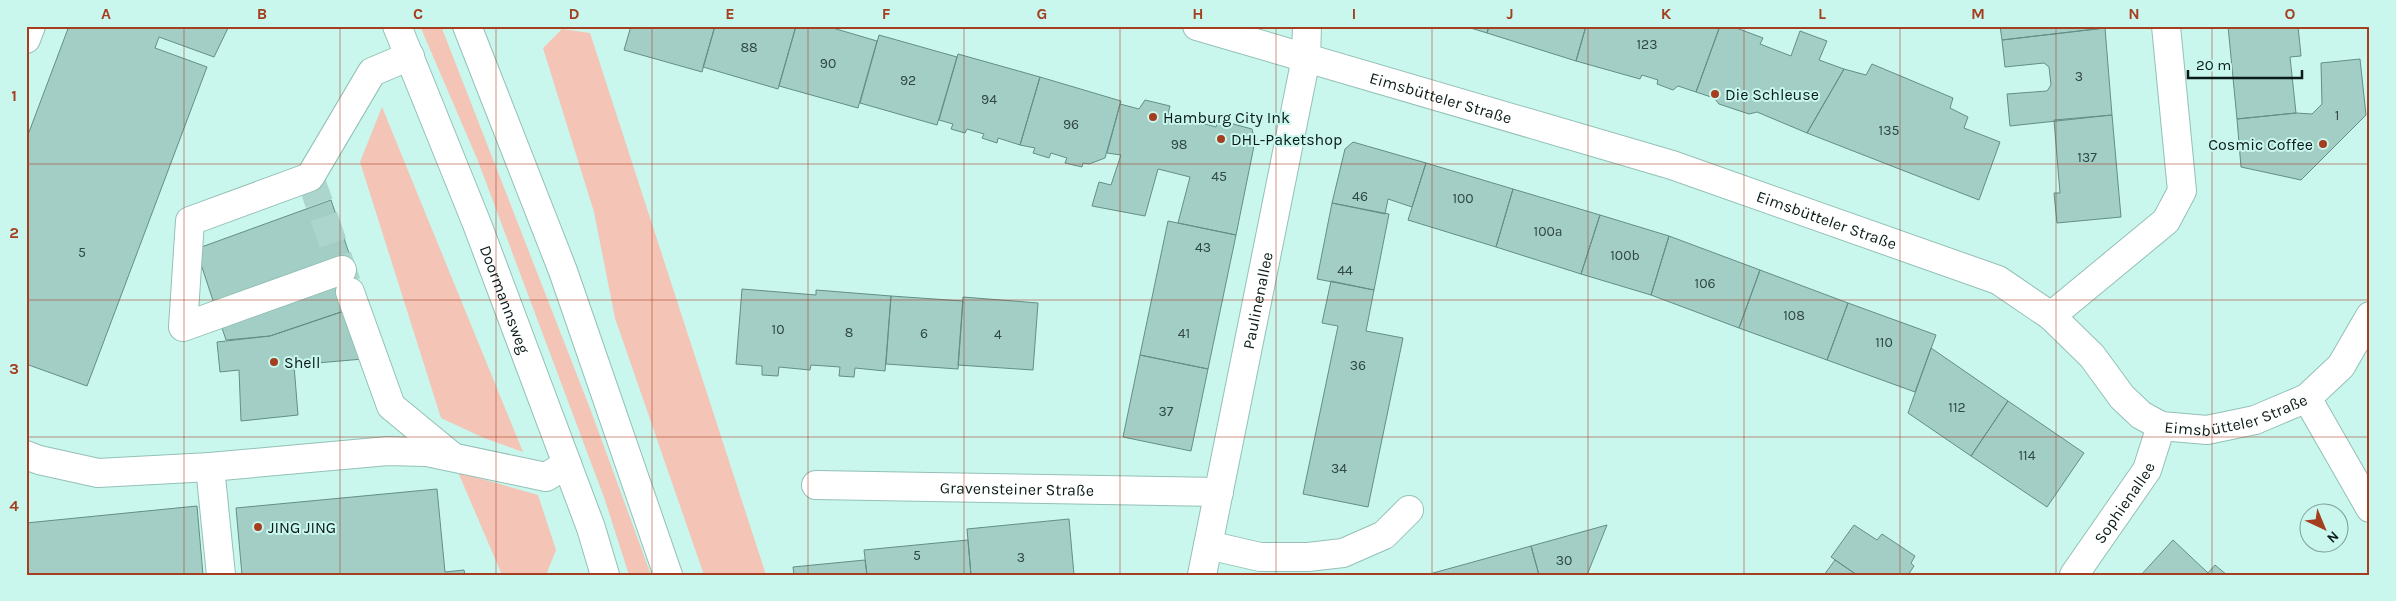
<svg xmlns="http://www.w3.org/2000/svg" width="2396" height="601" font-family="Karla,sans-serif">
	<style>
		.green { fill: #f4c4b6 }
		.building { fill: #a2cec5; stroke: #648e86 }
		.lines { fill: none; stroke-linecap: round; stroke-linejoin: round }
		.minor-tunnel { stroke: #acd5cd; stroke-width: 28; stroke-dasharray: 28 14; stroke-linecap: butt }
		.minor-casing { stroke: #94c0b7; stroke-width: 30 }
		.major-casing { stroke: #94c0b7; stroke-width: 30 }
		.minor { stroke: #fff; stroke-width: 28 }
		.major { stroke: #fff; stroke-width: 28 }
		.grid { fill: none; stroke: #a53d1f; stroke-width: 1; stroke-opacity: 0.55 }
		.poi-dot { fill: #a53d1f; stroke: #c9f6ed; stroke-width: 2 }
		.labels { text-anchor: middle; stroke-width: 4; stroke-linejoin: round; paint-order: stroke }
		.number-label { font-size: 14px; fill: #304843 }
		.poi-label { font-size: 16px; fill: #0a1b18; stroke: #c9f6ed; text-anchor: start }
		.street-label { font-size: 16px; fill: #0a1b18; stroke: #c9f6ed }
		.neatline { fill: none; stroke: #a53d1f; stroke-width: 2 }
		.grid-label { font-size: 16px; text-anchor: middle; font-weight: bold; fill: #a53d1f }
	</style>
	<rect width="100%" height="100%" fill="#c9f6ed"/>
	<path class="green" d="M420,26H441L591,411L651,575H629L605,500L478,161Z
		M562,29L590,33L766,575H704L615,318L594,212L543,48Z
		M382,107L523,452L484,438L441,418L360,162Z
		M458,472L538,495L556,550L546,575H502Z"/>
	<path class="building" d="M69,26H229L214,57L159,37L155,48L207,67L87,386L26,364V140Z
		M631,26H715L702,72L624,50Z
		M715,26H796L778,89L703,67Z
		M796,26H826L877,41L858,108L779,86Z
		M1464,26H1489L1487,33Z
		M1489,26H1586L1576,61L1487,33Z
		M1586,26H1720L1696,92L1678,86L1673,90L1657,84L1658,80L1642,75L1640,79L1576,61Z
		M1720,26H1731L1763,38L1760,44L1791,56L1800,31L1827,41L1819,60L1844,69L1807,133L1757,112L1749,114L1719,104L1714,98L1696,92Z
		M2000,26H2105V28L2002,40Z
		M2228,26H2298L2301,56L2290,57L2296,113L2237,119Z
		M2105,28L2112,115L2010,126L2007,94L2047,91L2051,85L2049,67L2044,63L2005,67L2002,40Z
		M879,35L957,57L937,125L860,103Z
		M958,54L1040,77L1020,145L998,138L997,143L982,138L984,134L967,129L965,133L951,129L953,124L939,120Z
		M2360,59L2366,115L2301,180L2241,167L2237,119L2296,113L2312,114L2322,104L2321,63Z
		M1872,64L1953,98L1950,108L1968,117L1964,128L2000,142L1979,200L1807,133L1844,69L1866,75Z
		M1040,77L1121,101L1105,158L1089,164L1083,163L1082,167L1065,163L1067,158L1051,153L1049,158L1033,153L1035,148L1020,145Z
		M1145,100L1170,106L1168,114L1216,127L1218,120L1252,129L1255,141L1236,235L1178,223L1190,177L1158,169L1145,216L1092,206L1099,182L1111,185L1121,155L1107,153L1120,104L1139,109Z
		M2112,115L2121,217L2057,223L2054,193H2060L2054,120Z
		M1353,142L1426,163L1412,207L1388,199L1385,214L1332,203L1345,149Z
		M1426,163L1513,189L1496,247L1408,220Z
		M1513,189L1600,215L1581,274L1496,247Z
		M331,200L350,256L342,270L350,309L270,336L226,340L196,249Z
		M1332,203L1389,214L1374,290L1317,279Z
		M1600,215L1669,236L1651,295L1581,274Z
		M1168,221L1236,235L1208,369L1140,355Z
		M1669,236L1760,270L1739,328L1651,295Z
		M1760,270L1848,303L1827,360L1739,328Z
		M1331,281L1374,290L1366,331L1403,338L1368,507L1303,494L1338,326L1322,323Z
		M742,289L816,295V290L891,296L885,371L855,368L854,377L839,376L840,367L811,365L810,370L779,367L778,376L762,375V366L736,364Z
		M891,296L963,301L958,369L886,364Z
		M963,297L1038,303L1033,370L958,365Z
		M1848,303L1936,335L1915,392L1827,360Z
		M350,309L363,359L294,365L298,415L241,421L239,370L220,372L217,342L270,336Z
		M1931,348L2008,401L1971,456L1908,413Z
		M1140,355L1208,369L1191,451L1123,437Z
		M2008,401L2084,453L2047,507L1971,456Z
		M437,489L445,572L464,570L465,575H242L236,508Z
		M197,506L203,575H26V523Z
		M1069,519L1074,575H971L967,529Z
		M1607,525L1587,575H1539L1531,546Z
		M1854,525L1877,540L1882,534L1915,556L1911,563L1914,566L1908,575H1857L1831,557Z
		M968,540L971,575H867L864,550Z
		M2173,540L2208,573L2215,565L2227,575H2141Z
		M1531,546L1539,575H1426Z
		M865,560L867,575H794L793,567Z
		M1835,560L1857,575H1824Z"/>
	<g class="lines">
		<path class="minor-tunnel" d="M310,177L350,292"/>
		<g class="minor-casing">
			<g id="minor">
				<path id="s1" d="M1197,26L1672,165L1998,280L2051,316L2092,356L2122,397L2141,415L2161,426L2207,430L2255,420L2307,398L2341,366L2370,316"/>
				<path d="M26,39L31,26"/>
				<path d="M342,270L183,327L190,221L310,177L372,72L410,56"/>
				<path d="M350,292L391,406L453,457"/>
				<path d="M2051,316L2166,221L2182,191L2166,26"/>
				<path d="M2307,398L2370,508"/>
				<path d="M26,455L39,460L98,473L210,467L388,451L427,452L546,477L567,464"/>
				<path d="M210,467L221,575"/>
				<path id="s2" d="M816,485L1219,492"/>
				<path d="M1208,545L1260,557H1308L1343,553L1384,535L1409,510"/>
				<path id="s3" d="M1202,575L1306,58L1307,26"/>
				<path id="s4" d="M2074,575L2147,470L2161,426"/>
			</g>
		</g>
		<g class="major-casing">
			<g id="major">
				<path id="s5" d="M397,26L477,224L591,528L605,575"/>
				<path d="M467,26L563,271L668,575"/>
			</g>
		</g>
		<use href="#minor" class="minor"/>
		<use href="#major" class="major"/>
	</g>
	<path class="grid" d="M184,26V575M340,26V575M496,26V575M652,26V575M808,26V575M964,26V575M1120,26V575M1276,26V575M1432,26V575M1588,26V575M1744,26V575M1900,26V575M2056,26V575M2212,26V575M26,164H2370M26,300H2370M26,437H2370"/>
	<g class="poi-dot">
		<circle cx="1715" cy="94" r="5"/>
		<circle cx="1153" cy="117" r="5"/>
		<circle cx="1221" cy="139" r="5"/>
		<circle cx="2323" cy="144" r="5"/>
		<circle cx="274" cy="362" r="5"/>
		<circle cx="258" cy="527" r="5"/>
	</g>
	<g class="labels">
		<g class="number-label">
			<text x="1647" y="49">123</text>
			<text x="749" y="52">88</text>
			<text x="828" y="68">90</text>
			<text x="2079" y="81">3</text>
			<text x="908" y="85">92</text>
			<text x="989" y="104">94</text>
			<text x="2337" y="120">1</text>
			<text x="1071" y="129">96</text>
			<text x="1889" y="135">135</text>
			<text x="1179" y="149">98</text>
			<text x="2087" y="162">137</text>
			<text x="1219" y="181">45</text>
			<text x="1360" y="201">46</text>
			<text x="1463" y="203">100</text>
			<text x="1548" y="236">100a</text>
			<text x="1203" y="252">43</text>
			<text x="82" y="257">5</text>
			<text x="1625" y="260">100b</text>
			<text x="1345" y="275">44</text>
			<text x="1705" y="288">106</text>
			<text x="1794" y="320">108</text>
			<text x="778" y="334">10</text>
			<text x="849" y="337">8</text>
			<text x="924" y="338">6</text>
			<text x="1184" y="338">41</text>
			<text x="998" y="339">4</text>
			<text x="1884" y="347">110</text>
			<text x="1358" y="370">36</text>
			<text x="1957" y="412">112</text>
			<text x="1166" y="416">37</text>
			<text x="2027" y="460">114</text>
			<text x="1339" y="473">34</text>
			<text x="917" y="560">5</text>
			<text x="1021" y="562">3</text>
			<text x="1564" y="565">30</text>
		</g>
		<g class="poi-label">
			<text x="1725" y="100">Die Schleuse</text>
			<text x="1163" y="123">Hamburg City Ink</text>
			<text x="1231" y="145">DHL-Paketshop</text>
			<text x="2313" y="150" text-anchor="end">Cosmic Coffee</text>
			<text x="284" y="368">Shell</text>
			<text x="268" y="533">JING JING</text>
		</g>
		<g class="street-label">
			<text dy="6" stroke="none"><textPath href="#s1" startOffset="254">Eimsbütteler Straße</textPath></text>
			<text dy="6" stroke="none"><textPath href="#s1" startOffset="659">Eimsbütteler Straße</textPath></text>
			<text dy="6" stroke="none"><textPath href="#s5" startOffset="294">Doormannsweg</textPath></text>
			<text dy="6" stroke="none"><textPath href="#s3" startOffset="280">Paulinenallee</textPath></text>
			<text dy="6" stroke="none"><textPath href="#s1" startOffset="1139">Eimsbütteler Straße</textPath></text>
			<text dy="6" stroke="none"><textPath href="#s2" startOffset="201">Gravensteiner Straße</textPath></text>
			<text dy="6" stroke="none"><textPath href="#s4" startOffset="88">Sophienallee</textPath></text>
		</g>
	</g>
	<rect width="2396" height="601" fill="none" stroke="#c9f6ed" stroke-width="55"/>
	<g transform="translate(2324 528) rotate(136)"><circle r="24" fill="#c9f6ed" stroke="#7d9e98"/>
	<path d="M0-4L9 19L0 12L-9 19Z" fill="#a53d1f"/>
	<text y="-8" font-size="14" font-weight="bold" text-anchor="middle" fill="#0a1b18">N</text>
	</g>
	<path d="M2188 70v8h114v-8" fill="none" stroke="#0a1b18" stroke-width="2.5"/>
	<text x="2196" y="70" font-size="15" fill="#0a1b18" stroke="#c9f6ed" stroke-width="4" paint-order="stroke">20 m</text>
	<rect x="28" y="28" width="2340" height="546" class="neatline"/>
	<g class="grid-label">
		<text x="106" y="19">A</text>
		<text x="262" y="19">B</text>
		<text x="418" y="19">C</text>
		<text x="574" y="19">D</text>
		<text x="730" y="19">E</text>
		<text x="886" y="19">F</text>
		<text x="1042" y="19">G</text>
		<text x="1198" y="19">H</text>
		<text x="1354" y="19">I</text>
		<text x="1510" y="19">J</text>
		<text x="1666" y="19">K</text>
		<text x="1822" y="19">L</text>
		<text x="1978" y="19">M</text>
		<text x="2134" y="19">N</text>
		<text x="2290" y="19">O</text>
		<text x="14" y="101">1</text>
		<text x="14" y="238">2</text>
		<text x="14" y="374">3</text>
		<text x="14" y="511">4</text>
	</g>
</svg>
